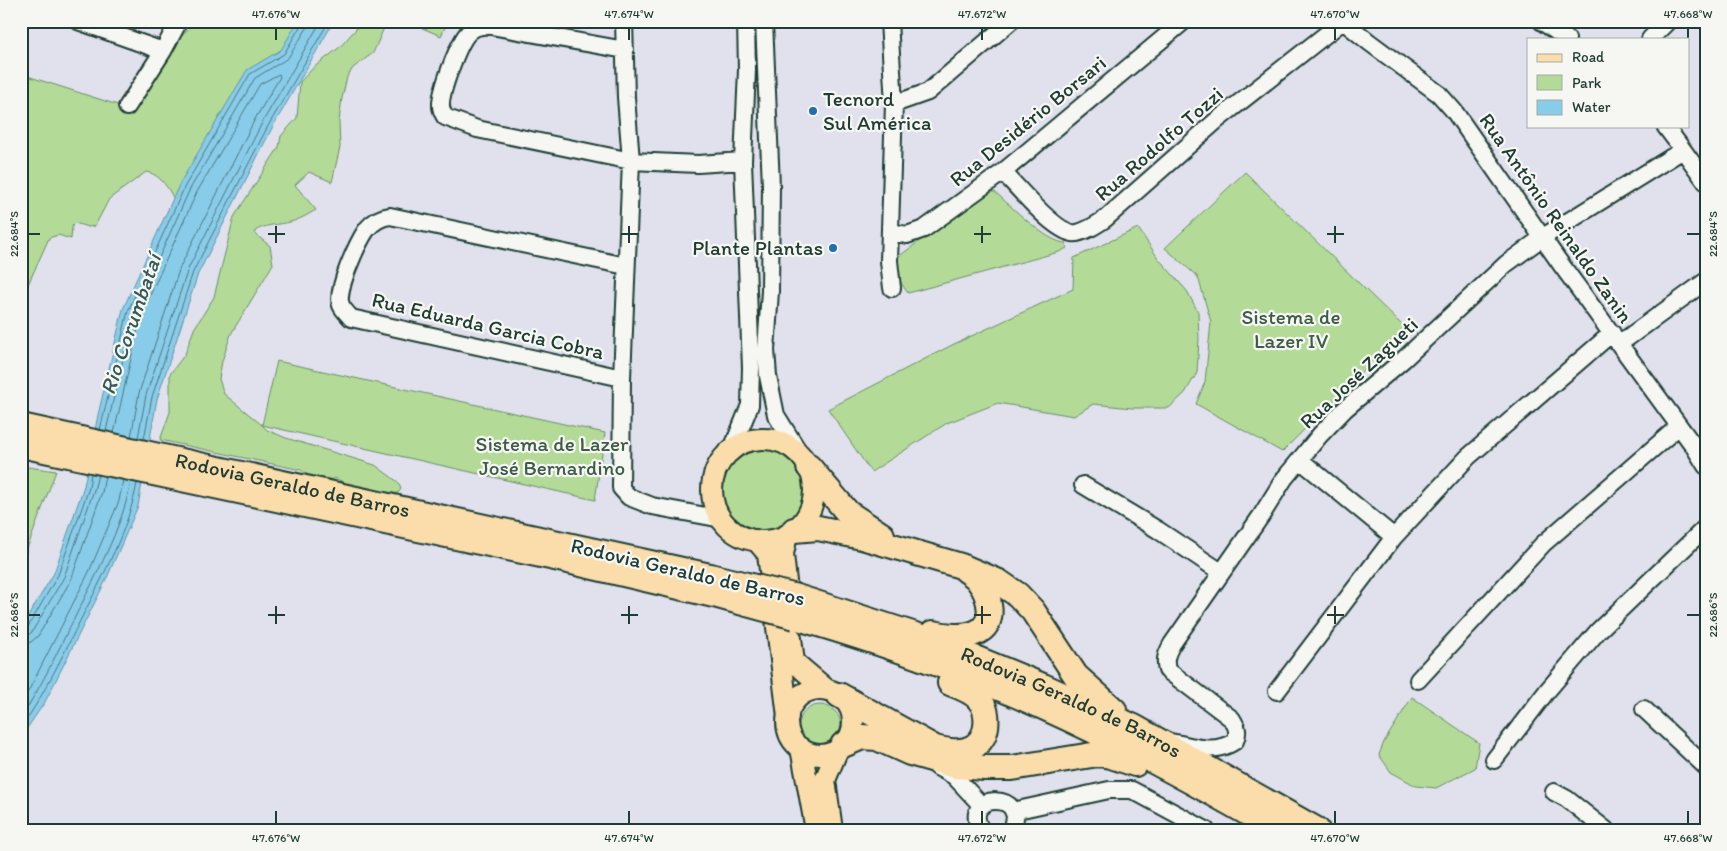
<svg xmlns="http://www.w3.org/2000/svg" width="1727" height="851" font-family="Itim,sans-serif">
	<style>
		.green { fill: #b3db97; stroke: #698c66 }
		.water { fill: #89ccea; stroke: #5f93a1 }
		.lines { fill: none; stroke-linecap: round; stroke-linejoin: round }
		.shore { stroke: #49767d; stroke-width: 1 }
		.minor-casing { stroke: #1f3d34; stroke-width: 20 }
		.major-casing { stroke: #1f3d34; stroke-width: 24 }
		.highway-casing { stroke: #1f3d34; stroke-width: 28 }
		.minor { stroke: #f6f6f2; stroke-width: 16 }
		.major { stroke: #faddab; stroke-width: 20 }
		.highway { stroke: #faddab; stroke-width: 24 }
		.highway-bridge-casing { stroke: #1f3d34; stroke-width: 28; stroke-linecap: butt }
		.highway-bridge { stroke: #faddab; stroke-width: 24 }
		.ticks { fill: none; stroke: #1f3d34; stroke-width: 2 }
		.poi-dot { fill: #1f6fb2; stroke: #f6f6f2; stroke-width: 2 }
		.labels { text-anchor: middle; stroke-width: 4.5; stroke-linejoin: round; paint-order: stroke }
		.poi-label { font-size: 21px; fill: #1f3d34; stroke: #f6f6f2; text-anchor: start }
		.street-label { font-size: 21px; fill: #1f3d34; stroke: #f6f6f2 }
		.park-label { font-size: 21px; fill: #3d5d48; stroke: #f6f6f2 }
		.water-label { font-size: 22px; font-style: italic; fill: #345a58; stroke: #f6f6f2 }
		.neatline { fill: none; stroke: #1f3d34; stroke-width: 2 }
		.ticks-label { font-size: 12px; text-anchor: middle; fill: #1f3d34 }
	</style>
	<rect width="100%" height="100%" fill="#e0e1ed"/>
	<filter id="ink" filterUnits="userSpaceOnUse"><feTurbulence type="fractalNoise" baseFrequency=".02" numOctaves="2"/><feDisplacementMap in="SourceGraphic" scale="10" xChannelSelector="R" yChannelSelector="G"/><feConvolveMatrix kernelMatrix="1 2 1 2 8 2 1 2 1" color-interpolation-filters="sRGB"/></filter>
	<g filter="url(#ink)">
		<path class="green" d="M196,21H324L180,214C175,200 164,174 146,172L109,199L95,226L88,227L75,223L72,226L71,239L58,235L49,238L26,289L21,286V74L130,109L172,46Z
			M363,21H387L373,53L353,68L347,77L342,98L339,121L340,147L332,182L309,172L295,185L316,210C307,215 299,220 290,222C277,225 266,224 255,231V234L270,246L273,264L231,334L222,361L219,379L224,394L262,425L277,361L605,433L595,500L262,425L267,430L286,438L375,465L398,482L401,489L398,493L367,494L335,478C319,486 314,479 301,470L160,440L170,412V374L185,354L194,329L214,297L234,217L279,147L281,136L297,118L300,82L313,68L340,47Z
			M406,21H448L441,36Z
			M1245,172L1405,328L1282,452L1196,404L1205,382L1211,322L1198,277L1165,248Z
			M986,192H995C1010,205 1047,243 1066,243L1067,248L1059,252L908,293C898,280 896,273 898,257Z
			M1138,228L1158,258L1187,291L1198,312L1199,339L1197,373L1185,393L1169,408H1132L1093,404L1074,416L998,403L947,423L871,472L828,409L952,345L1073,289L1074,258Z
			M720 489a43 43 0 1 1 86 0a43 43 0 1 1-86 0Z
			M21,466L56,471L21,565Z
			M1412,697L1479,743L1475,768L1436,788L1416,786L1391,772L1379,755L1384,742Z
			M799 726a21 21 0 1 1 42 0a21 21 0 1 1-42 0Z"/>
		<path class="water" d="M298,21H334L272,128L198,274L157,399L138,506L106,580L45,702L21,737V628L54,573L84,486L98,415L123,309L180,183L247,70L281,50Z"/>
		<g class="lines">
			<path class="shore" d="M100,430L128,311L185,186L250,74L284,54L301,25L302,21
				M106,431L134,313L190,189L255,78L288,58L307,28L308,21
				M114,433L141,315L197,192L260,84L279,74L280,77L255,119L180,267L139,393L131,437
				M138,438L146,395L188,269L262,123L321,21
				M144,439L152,397L193,272L268,126L329,21
				M21,630L28,627L58,575L89,488L91,473
				M21,636L28,635L32,632L64,577L94,490L98,475
				M21,644L31,642L38,636L71,580L102,492L105,476
				M21,703L28,692L89,572L119,501L123,480
				M21,717C42,686 57,652 74,619C95,577 122,528 131,482
				M21,728C45,693 63,655 82,617C103,576 129,528 137,483"/>
			<g class="minor-casing">
				<path id="minor" d="M78,21L163,51
					M624,21L626,97L631,161L622,378L621,488L629,497L652,506L722,519
					M764,21L771,186L770,291L766,350L768,376L776,415L802,457
					M889,21L894,104L889,261L892,288
					M1343,21L1369,42L1439,94L1454,111L1560,263L1693,445L1706,466
					M1541,21L1567,39
					M1650,39L1668,21
					M625,50L491,26C482,25 475,26 469,32C459,41 440,92 441,106C441,110 443,113 445,117L477,129L631,161L698,164L743,161
					M894,104L928,92L1011,21
					M127,107L163,51L179,21
					M1665,126L1683,150L1706,182
					M1003,172C1017,186 1058,237 1077,233C1087,231 1096,225 1105,219L1216,121L1343,21
					M890,232L907,235L924,229L1003,172L1184,21
					M1619,344L1706,281
					M622,378L351,318C348,314 343,310 341,305C335,291 358,242 367,229C373,222 381,217 390,216L626,266
					M732,449L750,405L751,368L743,161L747,70L746,21
					M1300,460L1394,537
					M1083,485L1158,530L1221,572
					M1418,680L1543,544L1678,427
					M1277,691L1394,537L1468,457L1612,333
					M1644,709L1706,767
					M1171,742C1192,746 1215,755 1235,741C1239,732 1237,727 1232,719L1167,670C1164,659 1167,653 1172,644L1261,516L1284,479L1320,435L1345,409L1404,359L1506,264L1543,237L1683,150
					M1494,760L1547,691L1598,631L1706,527
					M937,767L954,776L982,806
					M1554,792L1567,799L1606,830
					M1013,811L1109,790H1132L1206,830
					M981,830C959,791 1032,792 1011,830"/>
			</g>
			<g class="major-casing">
				<path id="major" d="M712 490a51 51 0 1 1 102 0a51 51 0 1 1-102 0Z
					M787,535L783,554L789,609
					M756,540L768,554L788,717
					M791,638L794,662L827,690
					M787 722a33 33 0 1 1 66 0a33 33 0 1 1-66 0Z
					M801,748L816,830
					M832,830L825,780L838,749"/>
			</g>
			<g class="highway-casing">
				<g id="highway">
					<path id="s1" d="M21,426L710,576"/>
					<path d="M21,445L555,558L714,595"/>
					<path d="M809,467L848,513L882,535"/>
					<path d="M794,530L818,528L862,537L961,566L999,582L1018,595L1033,611L1076,676L1114,710"/>
					<path id="s2" d="M797,597L931,640L1043,686L1134,727L1317,830"/>
					<path d="M795,617C850,633 905,651 959,672C1070,714 1175,771 1277,830"/>
					<path d="M933,633C945,636 963,638 975,633C998,625 990,595 978,580C975,576 970,573 966,570"/>
					<path d="M839,695L935,748C947,751 961,754 973,747C990,737 990,711 978,698C970,690 959,687 950,683"/>
					<path d="M843,745L862,737L877,738L910,753L956,766L985,768H1012L1098,754L1111,756L1135,764"/>
				</g>
			</g>
			<use href="#minor" class="minor"/>
			<use href="#major" class="major"/>
			<use href="#highway" class="highway"/>
			<g class="highway-bridge-casing">
				<path id="highway-bridge" d="M710,576L797,597
					M714,595L795,617"/>
			</g>
			<use href="#highway-bridge" class="highway-bridge"/>
		</g>
	</g>
	<path class="ticks" d="M276,28V40M629,28V40M982,28V40M1335,28V40M1688,28V40M276,226V243M629,226V243M982,226V243M1335,226V243M28,234H40M268,234H285M621,234H638M974,234H991M1327,234H1344M1687,234H1700M276,606V624M629,606V624M982,606V624M1335,606V624M28,615H40M268,615H285M621,615H638M974,615H991M1327,615H1344M1687,615H1700M276,811V824M629,811V824M982,811V824M1335,811V824M1688,811V824"/>
	<g class="poi-dot">
		<circle cx="813" cy="111" r="5"/>
		<circle cx="833" cy="248" r="5"/>
	</g>
	<g class="labels">
		<g class="poi-label">
			<text x="823" y="106">Tecnord<tspan x="823" dy="24">Sul América</tspan></text>
			<text x="823" y="255" text-anchor="end">Plante Plantas</text>
		</g>
		<g class="street-label">
			<text transform="translate(1028 121) rotate(-39)" y="7">Rua Desidério Borsari</text>
			<text transform="translate(1159 144) rotate(-41)" y="7">Rua Rodolfo Tozzi</text>
			<text transform="translate(1556 218) rotate(55)" y="7">Rua Antônio Reinaldo Zanin</text>
			<text transform="translate(488 326) rotate(13)" y="7">Rua Eduarda Garcia Cobra</text>
			<text transform="translate(1359 373) rotate(-43)" y="7">Rua José Zagueti</text>
			<text dy="7" stroke="none"><textPath href="#s1" startOffset="278">Rodovia Geraldo de Barros</textPath></text>
			<text transform="translate(688 572) rotate(13)" y="7">Rodovia Geraldo de Barros</text>
			<text dy="7" stroke="none"><textPath href="#s2" startOffset="294">Rodovia Geraldo de Barros</textPath></text>
		</g>
		<g class="park-label">
			<text x="1291" y="324">Sistema de<tspan x="1291" dy="24">Lazer IV</tspan></text>
			<text x="552" y="451">Sistema de Lazer<tspan x="552" dy="24">José Bernardino</tspan></text>
		</g>
		<g class="water-label">
			<text transform="translate(130 324) rotate(-71)" y="8">Rio Corumbataí</text>
		</g>
	</g>
	<rect width="1727" height="851" fill="none" stroke="#f6f6f2" stroke-width="55"/>
	<rect x="1527" y="38" width="162" height="90" fill="#f6f6f2" stroke="#a0aca6"/>
	<rect x="1537" y="54" width="25" height="8" fill="#faddab" stroke="#a0aca6"/>
	<text x="1572" y="62" font-size="15" fill="#1f3d34">Road</text>
	<rect x="1537" y="75" width="25" height="15" fill="#b3db97" stroke="#a0aca6"/>
	<text x="1572" y="88" font-size="15" fill="#1f3d34">Park</text>
	<rect x="1537" y="100" width="25" height="15" fill="#89ccea" stroke="#a0aca6"/>
	<text x="1572" y="112" font-size="15" fill="#1f3d34">Water</text>
	<rect x="28" y="28" width="1672" height="796" class="neatline"/>
	<g class="ticks-label">
		<text x="276" y="18">47.676°W</text>
		<text x="629" y="18">47.674°W</text>
		<text x="982" y="18">47.672°W</text>
		<text x="1335" y="18">47.670°W</text>
		<text x="1688" y="18">47.668°W</text>
		<text transform="translate(14 234) rotate(-90)" y="4">22.684°S</text>
		<text transform="translate(1713 234) rotate(-90)" y="4">22.684°S</text>
		<text transform="translate(14 615) rotate(-90)" y="4">22.686°S</text>
		<text transform="translate(1713 615) rotate(-90)" y="4">22.686°S</text>
		<text x="276" y="842">47.676°W</text>
		<text x="629" y="842">47.674°W</text>
		<text x="982" y="842">47.672°W</text>
		<text x="1335" y="842">47.670°W</text>
		<text x="1688" y="842">47.668°W</text>
	</g>
</svg>
